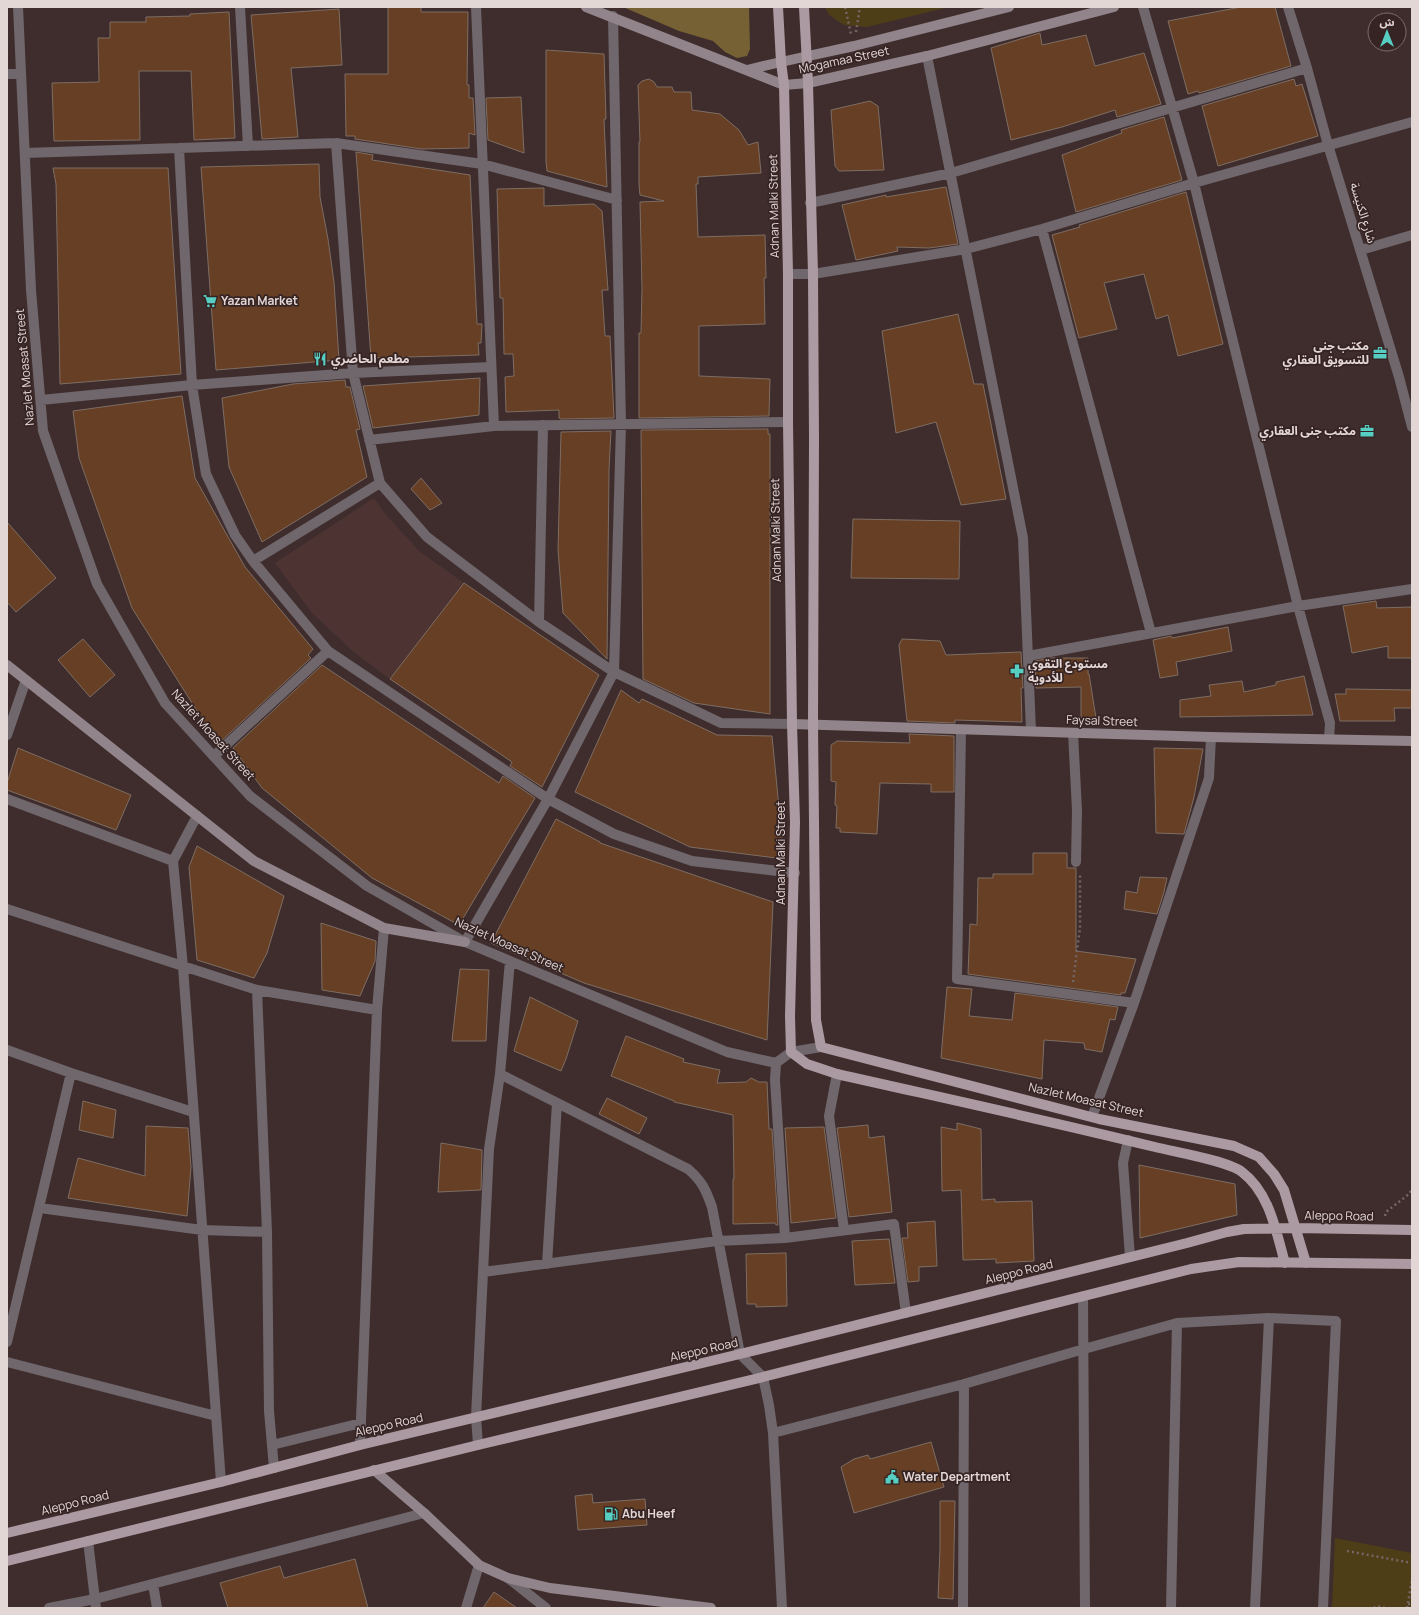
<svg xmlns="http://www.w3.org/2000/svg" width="1419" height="1615" font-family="Manrope,'Noto Sans Arabic',sans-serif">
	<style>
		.built { fill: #4d3433 }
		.green { fill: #4d3e18 }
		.forest { fill: #756133 }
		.building { fill: #663f24; stroke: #7e6d63 }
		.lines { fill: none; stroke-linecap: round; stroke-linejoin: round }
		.path { stroke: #766665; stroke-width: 2.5; stroke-dasharray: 2 3; stroke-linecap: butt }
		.street { stroke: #6f676b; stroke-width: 10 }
		.secondary { stroke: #91848a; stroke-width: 10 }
		.primary { stroke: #ab9aa2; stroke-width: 10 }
		.labels { text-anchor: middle; stroke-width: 3.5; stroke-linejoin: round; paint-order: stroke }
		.street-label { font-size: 12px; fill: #e3d7d6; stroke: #352423 }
		.poi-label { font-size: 12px; font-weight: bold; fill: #e3d7d6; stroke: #352423; text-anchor: start }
	</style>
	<rect width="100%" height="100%" fill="#3f2d2d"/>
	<path class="built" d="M374,498L386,515L420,552L464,583L390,679L355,653L312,613L275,563Z"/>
	<path class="green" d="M825,7H949L867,27L844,25L829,15Z
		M1335,1538L1412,1553V1608H1332Z"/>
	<path class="forest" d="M623,7H749L750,49L747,56L737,58L725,52L713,41L679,31Z"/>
	<path class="building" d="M388,7H421V12H468L467,85H469V98H473L475,135L469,133V148L422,149L355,139V136H346L345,74H388Z
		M1241,7H1275L1291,66L1199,93L1198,91L1188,94L1168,21Z
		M339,9L342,65L291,68L298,137L262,139L251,15Z
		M229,12L235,138L194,140L191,71H139L140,140L54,141L52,83L99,82L98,38H110V22H146V17L190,16V14Z
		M1040,33L1042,45L1086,35L1095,66L1144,53L1161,104L1117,117L1115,110L1062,127L1011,140L991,48Z
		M546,50L604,54L606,119H604L607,187L547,171L546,161Z
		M649,79L654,82L657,87H672L674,92H691L692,110L720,114L739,130L748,145L758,142L761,173L698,177V184H696L698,237L765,235L766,278H764L765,324L699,326V376L770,379L769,416L639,418V333H641L642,288L640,202L664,201L640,195L639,184V142H640L638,85L642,81Z
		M1294,79L1296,86L1302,84L1318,136L1218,166L1202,106Z
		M521,97L524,153L488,140L486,98Z
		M870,101L878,106L884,170L839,171L835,166L831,110Z
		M1164,117L1182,180L1076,212L1062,155L1122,133L1121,130Z
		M356,152L373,155L372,160L470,175L477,324H482L481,343H478L479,355L371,358Z
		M319,164L320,197L328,239L334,282L339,360L216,370L201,167Z
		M53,168H168L181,374L60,384L56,184Z
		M946,187L958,244L929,248L897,247L898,251L856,260L842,205L886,195V197Z
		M544,188V206L594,204L602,211L608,290H602L605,336H610L614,418L561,419L559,418V410L506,412L505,377L514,376L513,354H504L503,298H500L497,189Z
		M1186,192L1223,344L1178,356L1168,315L1156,319L1144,274L1104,283L1117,329L1079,338L1052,235L1080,227L1079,225Z
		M958,314L974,384H983L1006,499L961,505L936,422L896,433L882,331Z
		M480,378L479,415L373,428L363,386Z
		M345,380L346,387H350L360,429L356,430L367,477L262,542L229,467L222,398L293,384Z
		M182,396L195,478L245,567L313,649L308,655L311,658L218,744L132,608L79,458L73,411Z
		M768,429V434H770V714L694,703L643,679L641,430Z
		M611,431L609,469L607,659L563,613L558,550L561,432Z
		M421,478L442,503L430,510L411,489Z
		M853,519L960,521L959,579L851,578Z
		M7,522L56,578L16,612L7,602Z
		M464,583L599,675L542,787L510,766L512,762L390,679Z
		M1376,601L1377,608L1412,607V658H1388V646L1352,653L1343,606Z
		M1228,627L1232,651L1176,662L1178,675L1160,678L1153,640L1171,636L1172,638Z
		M83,639L115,675L90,697L58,660Z
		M902,639L940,641L946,655L1021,652L1023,688H1021L1022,722L955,720V723L907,721L899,645Z
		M1051,658H1088V674H1089L1096,718H1081V687L1036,688L1035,661Z
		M322,665L499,783L503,776L535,798L459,925L372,878L262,788L233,748Z
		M1304,676L1313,715L1180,717V700L1211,696L1209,685L1242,681L1244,692L1276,685V682Z
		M1346,689L1412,690V708H1394L1395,721H1340L1335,694H1346Z
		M621,690L639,703L642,699L717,735L772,736L784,859L690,847L575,792Z
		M909,734L954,736V792H931V784L880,783L877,834L840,832V828H836L837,806L835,805L836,782L831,781V745L837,741L910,743Z
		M18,748L131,795L116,830L7,790V783Z
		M1154,748L1203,749L1194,797L1184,834L1156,833Z
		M556,819L600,842V843L773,902L767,1040L584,983L491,943Z
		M197,846L284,896L267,953L254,978L197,960L189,867Z
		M1033,853H1067V868H1076V951L1136,959L1125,993H1121V995L968,974L970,924L977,925L978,878H993V874H1033Z
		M1140,877L1167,878L1164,892L1157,914L1124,909L1126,891L1137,893Z
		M321,923L376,941L375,961L360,996L322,990Z
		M460,969L489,970L486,1041H452Z
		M947,987L972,989L969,1016L1012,1020L1015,993L1118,1007L1115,1020L1110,1019L1102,1052L1085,1049L1084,1043L1044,1040L1042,1079L941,1058Z
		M530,997L578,1021L566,1059L561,1071L514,1051Z
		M626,1036L684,1059L683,1062L720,1070L717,1083L746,1082L751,1078L759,1082H767L769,1129H772L778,1225H776L775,1223L733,1224V1179H734L733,1115L674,1102V1101L611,1076Z
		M607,1098L647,1118L639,1134L599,1114Z
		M83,1101L116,1110L113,1138L79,1130Z
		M957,1123L981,1129L982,1200L995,1199V1202L1032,1201L1034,1261L996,1263V1259L963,1260L961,1190L942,1191L941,1127L957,1130Z
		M868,1125L869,1138L884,1136L892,1212L849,1217L837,1128Z
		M146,1126L188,1128L191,1167L187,1216L68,1198L78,1158L145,1176Z
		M824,1127L836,1218L791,1223L785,1128Z
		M441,1143L482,1150L481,1190L438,1192Z
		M1139,1165L1235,1184L1237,1215L1140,1238Z
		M935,1221L937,1266L919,1267V1281L908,1282L902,1238H908L907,1223Z
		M889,1239L895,1283L855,1285L852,1241Z
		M786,1253L787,1306L756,1307V1304H747L746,1254Z
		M931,1442L944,1487L854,1513L841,1467L854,1459L868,1455L870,1459Z
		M592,1494L593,1503L645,1499L647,1525L578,1530L575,1496Z
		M940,1501H955L953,1599L938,1598L940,1549Z
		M355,1559L368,1608H228L220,1583L280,1566L284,1578Z
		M494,1592L517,1608H483Z"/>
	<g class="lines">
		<path class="path" d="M845,7L851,34
			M856,32L860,7
			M1073,982L1080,928V874
			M1385,1216L1386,1212L1409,1194L1412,1189
			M1347,1551L1412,1563
			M1408,1604H1412
			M1374,1608L1376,1606L1386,1608
			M1407,1608L1412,1580"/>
		<path class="street" d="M18,7L31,290L43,431L97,584L165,703L250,796L367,886L465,942L510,961L727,1052L776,1063L791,1052L821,1047
			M240,7L248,146
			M476,7L494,426
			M1143,7L1194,183L1298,606L1330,723L1329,739
			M1288,7L1307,68L1328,145L1399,377L1412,427
			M927,56L1023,538L1031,731
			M7,74H21
			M336,143L353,373L380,483L427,537L539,622L614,672L721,723L792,724
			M179,148L192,385L206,474L235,535L253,561L328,651L548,799L614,834L692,861L795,873
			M25,153L336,143L482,164L617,200
			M810,203L951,173L1307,68
			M1042,229L1151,633
			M1361,250L1412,235
			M788,274H813L966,249L1042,229L1194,183L1412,122
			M41,400L192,385L353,373L491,367
			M369,440L494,426L788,422
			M253,561L380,483
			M539,622L543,425
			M1028,656L1298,606L1412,589
			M961,730L957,979L1134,1003
			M1073,733L1077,810L1076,862
			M7,735L26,680
			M214,756L328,651
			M7,799L173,861
			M197,816L173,861L183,967L221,1482
			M7,909L257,990L377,1010
			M465,942L548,799L614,672L621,425L613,16
			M257,990L267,1232L269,1411L274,1468
			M7,1050L71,1073L193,1112
			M776,1063L775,1080L785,1238
			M500,1074L688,1169C702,1181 706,1190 712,1207L740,1354L763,1377L769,1405L773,1433L782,1608
			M837,1074L829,1116L844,1230
			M1092,1117L1134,1003L1209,778L1211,737
			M1128,1140L1123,1163L1130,1257
			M40,1208L202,1230L267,1232
			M547,1264L557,1103
			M483,1272L717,1241L785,1238L894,1224L906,1313
			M1083,1296L1085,1608
			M7,1342L71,1073
			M7,1362L216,1416
			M773,1433L964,1384L1084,1349L1177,1323L1269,1318L1336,1321L1323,1608
			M272,1445L361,1423
			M360,1445L377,1010L384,928
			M478,1445L476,1417L489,1149L500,1074L510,961
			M88,1541L96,1608
			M508,1578L546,1608
			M153,1584L157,1608
			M49,1608L95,1599L424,1513
			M466,1608L479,1565
			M963,1608L964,1384
			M1171,1608L1177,1323
			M1255,1608L1269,1318"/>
		<path class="secondary" d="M586,7L784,85L808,83L927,56L1114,7
			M747,70L781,62L854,46L1009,7
			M7,665L254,861L384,928L465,942
			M792,724L1211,737L1412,741
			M374,1470L424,1513L479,1565L508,1578L550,1588L711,1608"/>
		<path class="primary" d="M778,7L781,62L784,85L788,274V422L792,724L795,822L790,1016L791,1052L807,1064L837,1074C943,1098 1050,1121 1155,1147C1175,1152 1229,1161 1242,1172C1270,1193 1276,1232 1285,1263
			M804,7L808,83L813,274L814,439L813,725L816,1020L821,1047L1099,1119L1234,1146L1259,1157L1274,1174L1284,1190L1306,1263
			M7,1533L221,1482L360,1445L740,1354L1187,1243L1227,1232L1244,1229L1296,1228L1412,1230
			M7,1561L478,1445L763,1377L1191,1269L1239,1262L1412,1264"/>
	</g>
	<defs>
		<g id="supermarket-bare" transform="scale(1.08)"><path d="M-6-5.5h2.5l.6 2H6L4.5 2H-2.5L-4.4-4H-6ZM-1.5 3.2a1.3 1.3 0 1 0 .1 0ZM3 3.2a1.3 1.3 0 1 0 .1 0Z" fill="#57cec2" stroke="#352423" stroke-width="2.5" paint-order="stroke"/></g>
		<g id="office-bare" transform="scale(1.08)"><path d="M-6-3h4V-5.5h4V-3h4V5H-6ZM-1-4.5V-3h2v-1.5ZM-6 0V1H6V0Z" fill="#57cec2" stroke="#352423" stroke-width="2.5" paint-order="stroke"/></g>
		<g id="restaurant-bare" transform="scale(1.08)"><path d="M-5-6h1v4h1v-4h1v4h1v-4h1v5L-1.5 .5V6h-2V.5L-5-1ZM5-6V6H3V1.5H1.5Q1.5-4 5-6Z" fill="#57cec2" stroke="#352423" stroke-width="2.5" paint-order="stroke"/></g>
		<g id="pharmacy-bare" transform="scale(1.08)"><path d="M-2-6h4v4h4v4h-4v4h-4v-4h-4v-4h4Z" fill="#57cec2" stroke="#352423" stroke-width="2.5" paint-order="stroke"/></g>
		<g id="civic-bare" transform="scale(1.08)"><path d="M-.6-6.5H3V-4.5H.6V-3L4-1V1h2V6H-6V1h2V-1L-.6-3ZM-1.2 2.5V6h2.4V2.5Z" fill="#57cec2" stroke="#352423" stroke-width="2.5" paint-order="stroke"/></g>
		<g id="fuel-bare" transform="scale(1.08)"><path d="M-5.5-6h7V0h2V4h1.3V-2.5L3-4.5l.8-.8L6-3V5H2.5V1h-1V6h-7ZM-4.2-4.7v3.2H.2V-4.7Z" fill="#57cec2" stroke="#352423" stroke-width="2.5" paint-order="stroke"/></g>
	</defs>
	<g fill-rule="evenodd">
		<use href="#supermarket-bare" x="210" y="301"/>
		<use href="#office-bare" x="1380" y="353"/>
		<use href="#restaurant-bare" x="320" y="359"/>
		<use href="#office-bare" x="1367" y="431"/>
		<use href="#pharmacy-bare" x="1017" y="671"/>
		<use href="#civic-bare" x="892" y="1477"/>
		<use href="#fuel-bare" x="611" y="1514"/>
	</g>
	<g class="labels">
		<g class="street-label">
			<text transform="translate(844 60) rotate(-12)" y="4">Mogamaa Street</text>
			<text transform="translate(774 206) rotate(-91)" y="4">Adnan Malki Street</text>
			<text transform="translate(1363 213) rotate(73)" y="4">شارع الكنيسة</text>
			<text transform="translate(25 367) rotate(-95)" y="4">Nazlet Moasat Street</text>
			<text transform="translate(776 530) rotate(-91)" y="4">Adnan Malki Street</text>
			<text transform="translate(1102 721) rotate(2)" y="4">Faysal Street</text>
			<text transform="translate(213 735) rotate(48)" y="4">Nazlet Moasat Street</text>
			<text transform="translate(781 853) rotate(-90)" y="4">Adnan Malki Street</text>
			<text transform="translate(509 945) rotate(24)" y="4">Nazlet Moasat Street</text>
			<text transform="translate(1086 1100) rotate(13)" y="4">Nazlet Moasat Street</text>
			<text transform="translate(1339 1216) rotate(1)" y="4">Aleppo Road</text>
			<text transform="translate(1019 1272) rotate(-14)" y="4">Aleppo Road</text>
			<text transform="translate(704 1350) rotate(-13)" y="4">Aleppo Road</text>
			<text transform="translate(389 1425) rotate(-13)" y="4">Aleppo Road</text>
			<text transform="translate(75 1503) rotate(-14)" y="4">Aleppo Road</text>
		</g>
		<g class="poi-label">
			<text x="221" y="305">Yazan Market</text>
			<text x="1369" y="350" text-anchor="end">مكتب جنى<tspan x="1369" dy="14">للتسويق العقاري</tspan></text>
			<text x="331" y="363">مطعم الحاضري</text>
			<text x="1356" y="435" text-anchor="end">مكتب جنى العقاري</text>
			<text x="1028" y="668">مستودع التقوى<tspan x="1028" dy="14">للأدوية</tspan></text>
			<text x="903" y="1481">Water Department</text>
			<text x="622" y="1518">Abu Heef</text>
		</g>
	</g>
	<rect width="1419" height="1615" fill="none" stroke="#e3d7d6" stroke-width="16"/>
	<g transform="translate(1387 32)"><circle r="19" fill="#352423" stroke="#7b6c6b"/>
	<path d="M0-3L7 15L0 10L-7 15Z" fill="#57cec2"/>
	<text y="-6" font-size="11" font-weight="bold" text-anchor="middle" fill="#e3d7d6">ش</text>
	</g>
</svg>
